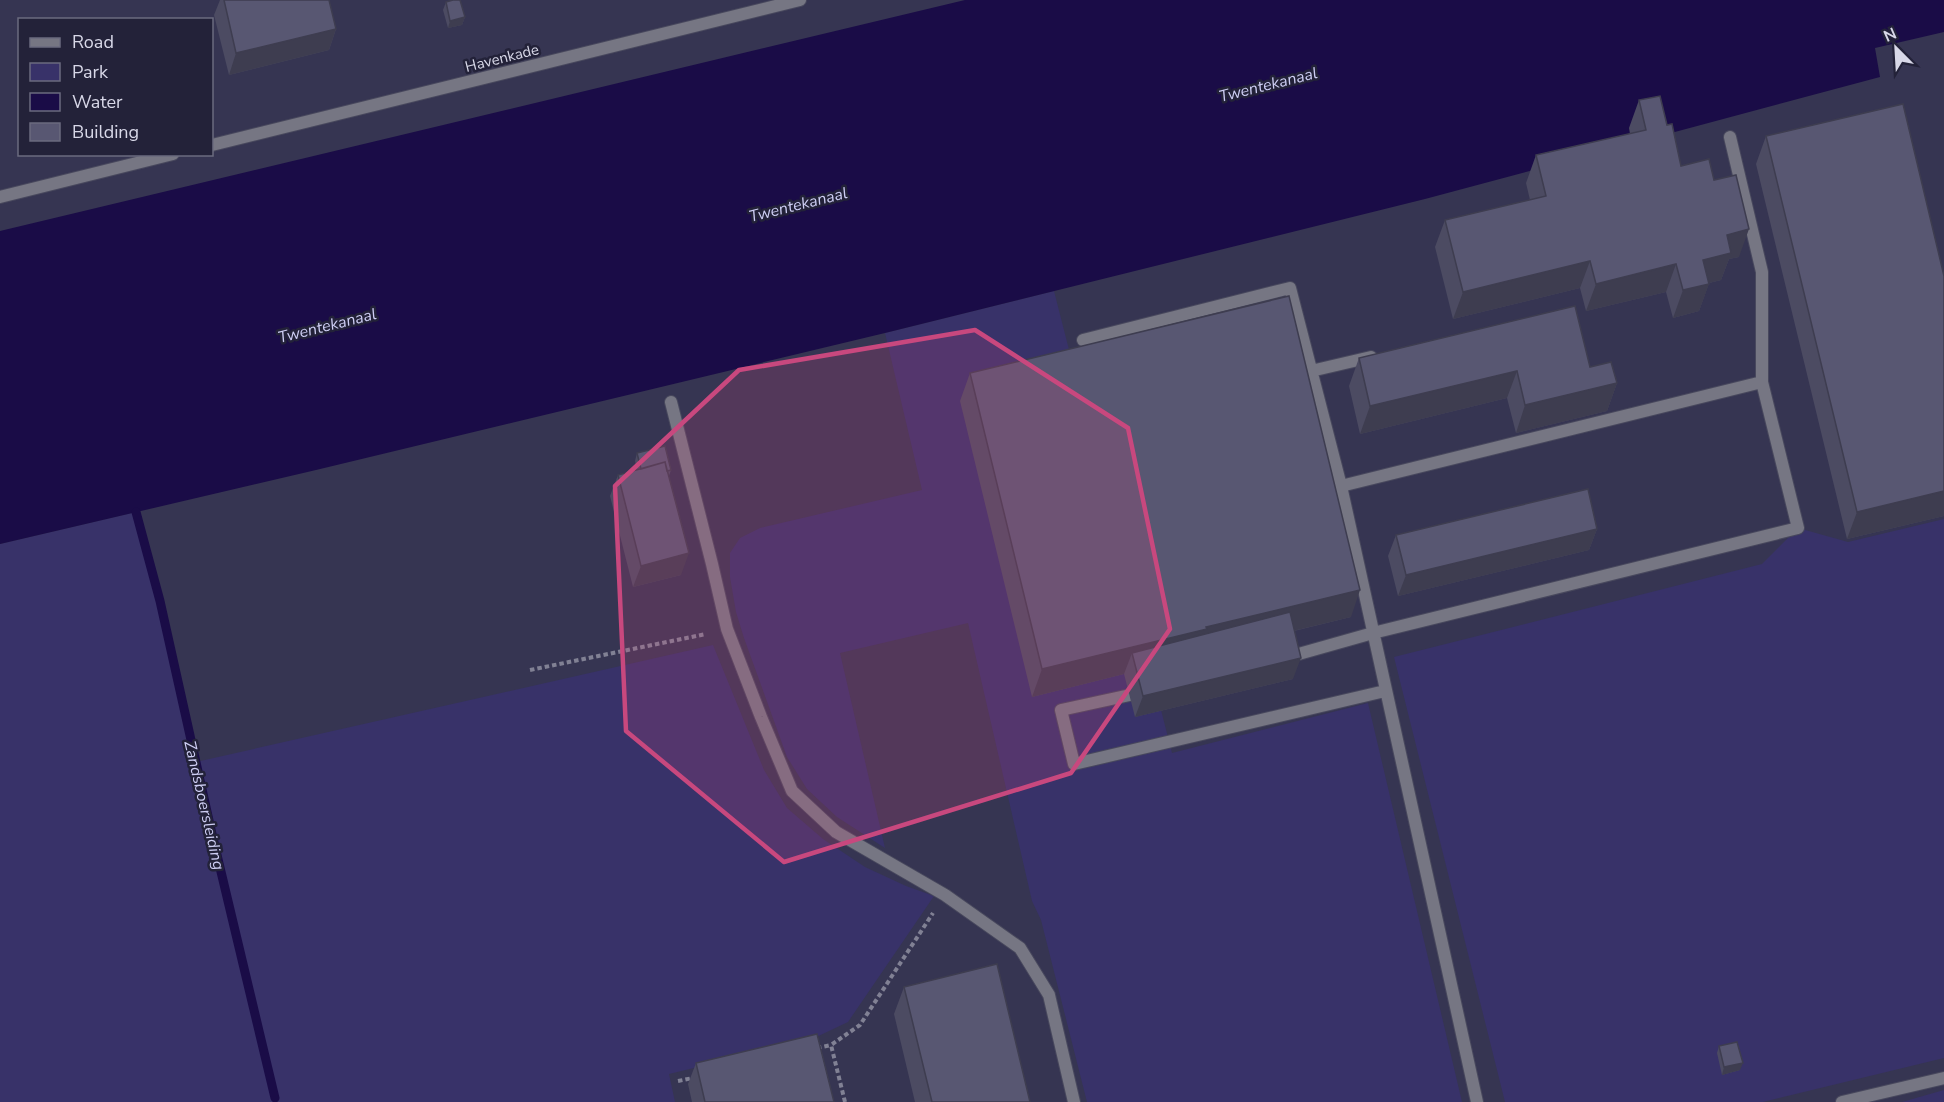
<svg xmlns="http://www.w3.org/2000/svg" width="1944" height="1102" font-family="'Nunito Sans',sans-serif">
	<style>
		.built { fill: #363552; fill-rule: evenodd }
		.green { fill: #383269 }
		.water { fill: #1a0c47 }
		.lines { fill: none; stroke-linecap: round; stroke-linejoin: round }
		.stream { stroke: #1a0c47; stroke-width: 9 }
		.lane-casing { stroke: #48485d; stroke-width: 14 }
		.street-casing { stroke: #48485d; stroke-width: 14 }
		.path { stroke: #818194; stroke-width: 4; stroke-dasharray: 4.5 3; stroke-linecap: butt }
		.lane { stroke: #767683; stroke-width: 12 }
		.street { stroke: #767683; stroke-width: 12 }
		.wall { fill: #4c4b62 }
		.shaded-wall { fill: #3e3d50 }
		.building { fill: #585772; stroke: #3e3d50; stroke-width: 1.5 }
		.marked { fill: #c8487e; fill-opacity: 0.2; stroke: #c8487e; stroke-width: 4.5; stroke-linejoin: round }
		.labels { text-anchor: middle; stroke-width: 5; stroke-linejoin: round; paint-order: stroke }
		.street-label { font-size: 15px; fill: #d8d8e8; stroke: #232239 }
		.water-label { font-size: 16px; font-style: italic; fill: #cecef4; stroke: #232239 }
	</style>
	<rect width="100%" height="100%" fill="#2d2c43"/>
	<path class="built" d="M0,0H1944V1102H0ZM20,20H212V154H20Z"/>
	<path class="green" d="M1054,291L1172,753L1368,703L1462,1102H1087L1041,920L1032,901L968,623L840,653L885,848L837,817L807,789L787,757L744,638L736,612L730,577V553L740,538L760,528L922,490L885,333Z
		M136,512L160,601L196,762L713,645L764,770L787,808L823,839L865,867L906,886L934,896L848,1022L810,1040L669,1074L675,1102H0V544Z
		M1944,519V1058L1763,1102H1505L1394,657L1762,564L1798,528L1848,542Z
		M1944,1090V1102H1902Z"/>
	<path class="water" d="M965,0H1944V32L1875,48L1880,77L1425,199L885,333L316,470L0,544V231Z"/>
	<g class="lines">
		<path class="stream" d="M136,512L160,601L212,834L275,1098"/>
		<g class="lane-casing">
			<path id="lane" d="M1730,137L1762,272V382
				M1083,340L1290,288L1341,486L1477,1102
				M1311,371L1371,357
				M671,402L712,564L727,629L761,717L792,791L836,832L945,895L1020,948L1049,995L1074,1102
				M1288,657L1373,633L1798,528L1762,382L1341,486
				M1130,695L1061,710L1074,764L1385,691"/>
		</g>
		<g class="street-casing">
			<path id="street" d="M212,145L800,0
				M0,197L173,154
				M1842,1102L1944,1078"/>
		</g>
		<path class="path" d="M530,670L706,634
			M817,1048L831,1045
			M678,1081L693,1078
			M845,1102L831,1045L860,1025L933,913"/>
		<use href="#lane" class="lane"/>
		<use href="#street" class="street"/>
	</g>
	<path class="wall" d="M220,0H329L336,29L329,50L229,75L214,15Z
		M446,2L465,17L462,25L448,28L443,10Z
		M1639,100L1667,125L1681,166L1714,180L1739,257L1729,259L1721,280L1709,283L1699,311L1673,318L1666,292L1586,311L1580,288L1453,319L1435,247L1445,220L1530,200L1526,183L1536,155L1630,134L1629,128Z
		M1766,136L1944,276V516L1847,539L1756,164Z
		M1359,358L1590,367L1617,383L1607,411L1516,433L1507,398L1360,434L1349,386Z
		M970,373L1351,617L1294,631L1293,679L1135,717L1124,674L1032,697L960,401Z
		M637,453L671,470L669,476L681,575L633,587L610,496L618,475L637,470L635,461Z
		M1597,529L1589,550L1398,596L1388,556L1396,535Z
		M904,987L1030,1102H915L894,1014Z
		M1719,1046L1740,1070L1722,1075L1717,1053Z
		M696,1063L834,1102H692L688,1084Z"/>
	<path class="shaded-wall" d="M465,17L462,25L448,28L450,21Z
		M336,29L329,50L229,75L236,53Z
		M1749,229L1739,257L1729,259L1721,280L1693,287L1703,260L1727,235Z
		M1590,261L1580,288L1453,319L1463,292Z
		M1676,264L1666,292L1586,311L1596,284Z
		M1709,284L1699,311L1673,318L1683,290Z
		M1517,371L1507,398L1360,434L1370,406Z
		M1617,383L1607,411L1516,433L1525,405Z
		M1944,491V516L1847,539L1857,512Z
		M1597,529L1589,550L1398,596L1406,575Z
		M689,553L681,575L633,587L641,566Z
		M1360,590L1351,617L1214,650L1132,653L1124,674L1032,697L1042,669L1206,627Z
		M1301,658L1293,679L1135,717L1143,696Z
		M1743,1063L1740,1070L1722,1075L1724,1067Z"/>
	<path class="building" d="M224,0H329L336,29L236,53Z
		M453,0H460L465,17L450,21L446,2Z
		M1660,96L1667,125L1672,124L1681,166L1709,159L1714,180L1736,175L1749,229L1727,235L1731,253L1703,260L1709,284L1683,290L1676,264L1596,284L1590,261L1463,292L1445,220L1546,196L1536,155L1646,130L1639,100Z
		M1903,104L1944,276V491L1857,512L1766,136Z
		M1289,296L1360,590L1223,623L1206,627L1207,629L1042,669L970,373Z
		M1575,306L1590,367L1611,362L1617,383L1525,405L1517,371L1370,406L1359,358Z
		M665,446L671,470L667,471L665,462L641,469L637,453Z
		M665,462L689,553L641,566L618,475Z
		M1588,489L1597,529L1406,575L1396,535Z
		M1290,612L1301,658L1143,696L1132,653Z
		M997,964L1030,1102H932L904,987Z
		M817,1034L834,1102H705L696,1063Z
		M1737,1042L1743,1063L1724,1067L1719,1046Z"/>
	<path class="marked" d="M975,330L1128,428L1170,629L1071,773L784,862L626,731L615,486L739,370Z"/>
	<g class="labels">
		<g class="street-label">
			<text transform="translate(502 58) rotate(-14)" y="5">Havenkade</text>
		</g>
		<g class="water-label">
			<text transform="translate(1268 84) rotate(-14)" y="6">Twentekanaal</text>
			<text transform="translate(798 204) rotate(-14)" y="6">Twentekanaal</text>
			<text transform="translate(327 325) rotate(-14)" y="6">Twentekanaal</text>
			<text transform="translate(205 805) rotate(77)" y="6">Zandsboersleiding</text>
		</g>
	</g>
	<rect x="18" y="18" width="195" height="138" fill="#232239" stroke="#6b6b7f" stroke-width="1.5"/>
	<rect x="30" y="38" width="30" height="9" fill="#767683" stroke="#6b6b7f" stroke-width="1.5"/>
	<text x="72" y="48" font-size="18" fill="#d8d8e8">Road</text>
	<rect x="30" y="63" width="30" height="18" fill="#383269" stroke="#6b6b7f" stroke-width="1.5"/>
	<text x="72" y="78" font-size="18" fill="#d8d8e8">Park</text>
	<rect x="30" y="93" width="30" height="18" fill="#1a0c47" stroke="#6b6b7f" stroke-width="1.5"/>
	<text x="72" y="108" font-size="18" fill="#d8d8e8">Water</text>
	<rect x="30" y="123" width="30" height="18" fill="#585772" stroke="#6b6b7f" stroke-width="1.5"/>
	<text x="72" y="138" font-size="18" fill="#d8d8e8">Building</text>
	<g transform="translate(1896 48) rotate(336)" stroke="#232239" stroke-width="4.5" paint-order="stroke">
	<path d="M0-4.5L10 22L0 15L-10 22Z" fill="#d8d8e8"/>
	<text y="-9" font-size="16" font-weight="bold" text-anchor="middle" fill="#d8d8e8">N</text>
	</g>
</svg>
